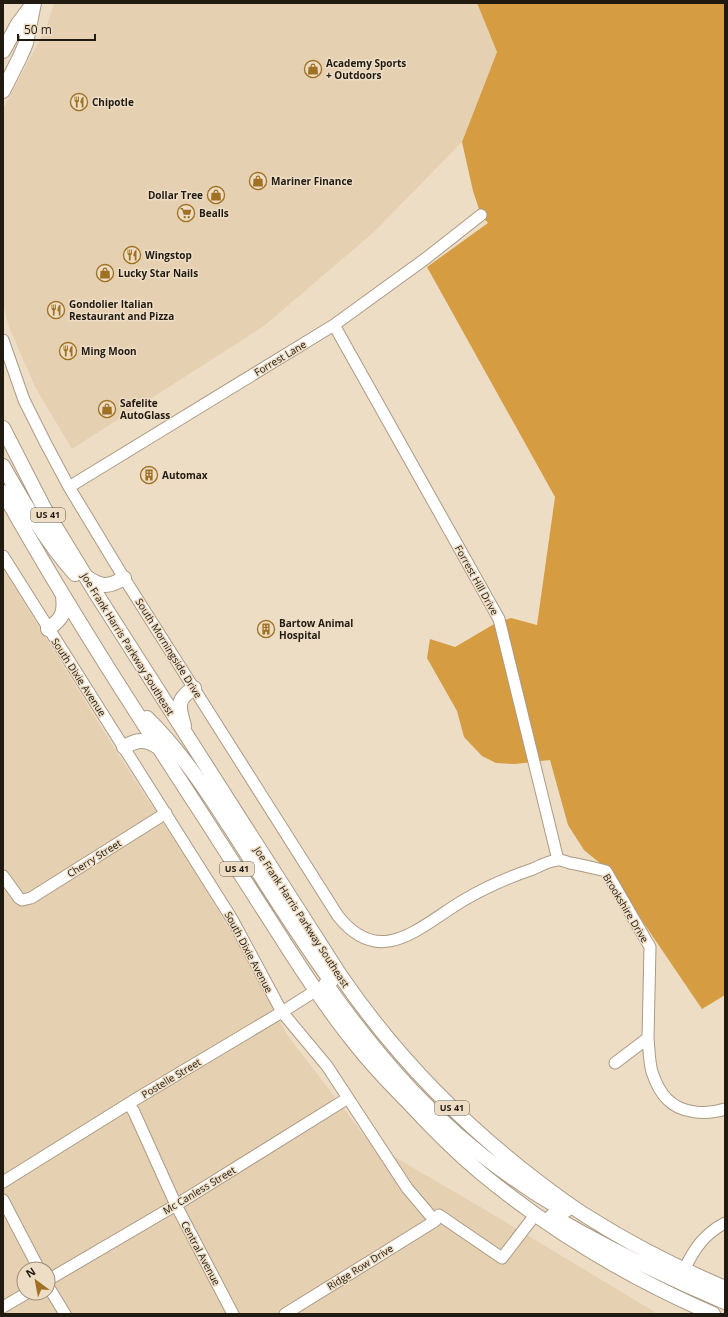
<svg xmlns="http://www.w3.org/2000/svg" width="728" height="1317" font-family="'Open Sans',sans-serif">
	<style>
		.built { fill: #e6d0b2; fill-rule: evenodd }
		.forest { fill: #d59c41 }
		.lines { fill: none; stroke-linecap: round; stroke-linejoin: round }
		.minor-casing { stroke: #ab9a84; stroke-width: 13 }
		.major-casing { stroke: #ab9a84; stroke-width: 16 }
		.minor { stroke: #fff; stroke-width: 11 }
		.major { stroke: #fff; stroke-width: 14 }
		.labels { text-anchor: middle; stroke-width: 3; stroke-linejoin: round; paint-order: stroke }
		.shield { fill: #eeddc5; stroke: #5e5447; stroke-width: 1 }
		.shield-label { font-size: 9px; font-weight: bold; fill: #201a11 }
		.poi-label { font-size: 10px; font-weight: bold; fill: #201a11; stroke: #eeddc5; text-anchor: start }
		.street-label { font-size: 10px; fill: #201a11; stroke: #eeddc5 }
	</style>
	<rect width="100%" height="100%" fill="#eeddc5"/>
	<path class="built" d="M54,3H477L497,52L462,142L374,232L264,326L72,449L35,387L9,327L3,305V109L46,28Z
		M3,569L118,754L197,875L255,973L286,1033L369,1142L484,1209L655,1312L652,1314H3ZM24,1269H48V1293H24Z"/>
	<path class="forest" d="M477,3H725V995L702,1009L607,869L584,850L568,825L550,760L515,764L496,763L482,756L464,737L457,711L427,658L430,639L455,647L496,623L511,618L537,625L555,497L427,267L488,223L481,215L473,191L462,142L497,52Z"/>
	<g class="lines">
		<g class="minor-casing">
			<path id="minor" d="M334,325L499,619L558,860
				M3,340L24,400L46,444L69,487L124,578L338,916C381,970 420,926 464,900C486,887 509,877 533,869C539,866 552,860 559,860C562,860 567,862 570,863C582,865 594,868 606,871L650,947L648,1038L615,1063
				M69,487L334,325L425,259L481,215
				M3,556L232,919L282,1012L327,1066L407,1188L435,1221L439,1215L502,1258L535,1215
				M3,876L19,898L22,900L31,898L166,813
				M648,1038C649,1048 649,1061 652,1072C655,1081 660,1092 667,1099C681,1114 707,1115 725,1109
				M129,1104L134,1112L176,1205L233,1314
				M3,1182L136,1099L282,1012L323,986
				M3,1200L39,1269
				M684,1270C694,1249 704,1234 725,1223
				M48,1280L176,1205L348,1098
				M48,1286L65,1314
				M3,1307L27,1293
				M285,1314L435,1221"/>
		</g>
		<g class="major-casing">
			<path id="major" d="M3,51L18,24L32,5
				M3,91L20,57L26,43L34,3
				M3,428L44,508L97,595L340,975C394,1054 460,1122 536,1180C553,1193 570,1206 588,1217C632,1245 678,1268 725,1288
				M3,466C24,503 46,542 75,574
				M3,492C65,603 133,708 202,814C227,853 252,892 277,931C301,969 325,1006 353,1041C370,1063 389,1083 409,1103C432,1128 455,1151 481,1173C551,1231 630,1278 713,1314
				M85,576C100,587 108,588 124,578
				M48,629C62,619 65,614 63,596
				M147,718C186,756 215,804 244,849C272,894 300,938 331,981
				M184,726C179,707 175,700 194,688
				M124,747C136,740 145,738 158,747
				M326,984C379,1059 440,1129 516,1180C532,1191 548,1203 566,1210
				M552,1216C607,1248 666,1277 725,1302"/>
		</g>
		<use href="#minor" class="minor"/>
		<use href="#major" class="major"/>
	</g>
	<defs>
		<g id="shop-ring" transform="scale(0.9)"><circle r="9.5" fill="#eeddc5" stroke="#a07123" stroke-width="1.5"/><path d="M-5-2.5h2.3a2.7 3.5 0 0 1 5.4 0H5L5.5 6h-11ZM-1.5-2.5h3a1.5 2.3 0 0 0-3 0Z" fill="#a07123"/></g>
		<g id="restaurant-ring" transform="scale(0.9)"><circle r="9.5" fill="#eeddc5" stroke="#a07123" stroke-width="1.5"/><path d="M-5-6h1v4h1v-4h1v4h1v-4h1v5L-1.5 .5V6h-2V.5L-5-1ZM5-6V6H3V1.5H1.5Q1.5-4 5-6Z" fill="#a07123"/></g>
		<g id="supermarket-ring" transform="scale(0.9)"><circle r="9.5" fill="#eeddc5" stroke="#a07123" stroke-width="1.5"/><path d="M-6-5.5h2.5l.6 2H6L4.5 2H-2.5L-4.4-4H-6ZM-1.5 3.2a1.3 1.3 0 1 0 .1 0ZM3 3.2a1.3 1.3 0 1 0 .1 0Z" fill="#a07123"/></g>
		<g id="building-ring" transform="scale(0.9)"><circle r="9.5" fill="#eeddc5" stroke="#a07123" stroke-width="1.5"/><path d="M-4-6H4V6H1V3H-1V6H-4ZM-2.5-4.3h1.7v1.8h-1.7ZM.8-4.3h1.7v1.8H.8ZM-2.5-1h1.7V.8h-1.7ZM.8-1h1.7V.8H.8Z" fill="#a07123"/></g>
	</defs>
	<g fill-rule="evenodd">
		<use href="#shop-ring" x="313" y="69"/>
		<use href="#restaurant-ring" x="79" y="102"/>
		<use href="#shop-ring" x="258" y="181"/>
		<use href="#shop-ring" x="216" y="195"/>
		<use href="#supermarket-ring" x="186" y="213"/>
		<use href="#restaurant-ring" x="132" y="255"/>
		<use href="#shop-ring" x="105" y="273"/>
		<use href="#restaurant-ring" x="56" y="310"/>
		<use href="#restaurant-ring" x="68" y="351"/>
		<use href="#shop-ring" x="107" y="409"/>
		<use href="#building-ring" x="149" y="475"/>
		<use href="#building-ring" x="266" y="629"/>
	</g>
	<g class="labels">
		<g class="shield">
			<rect x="31" y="508" width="34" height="14" rx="3"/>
			<rect x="220" y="862" width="34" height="14" rx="3"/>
			<rect x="435" y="1101" width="34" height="14" rx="3"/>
		</g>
		<g class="shield-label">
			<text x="48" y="518">US 41</text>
			<text x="237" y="872">US 41</text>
			<text x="452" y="1111">US 41</text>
		</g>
		<g class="poi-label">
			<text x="326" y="67">Academy Sports<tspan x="326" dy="12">+ Outdoors</tspan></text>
			<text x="92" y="106">Chipotle</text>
			<text x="271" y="185">Mariner Finance</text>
			<text x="203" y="199" text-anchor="end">Dollar Tree</text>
			<text x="199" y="217">Bealls</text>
			<text x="145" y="259">Wingstop</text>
			<text x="118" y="277">Lucky Star Nails</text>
			<text x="69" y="308">Gondolier Italian<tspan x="69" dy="12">Restaurant and Pizza</tspan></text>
			<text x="81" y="355">Ming Moon</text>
			<text x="120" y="407">Safelite<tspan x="120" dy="12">AutoGlass</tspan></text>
			<text x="162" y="479">Automax</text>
			<text x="279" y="627">Bartow Animal<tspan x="279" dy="12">Hospital</tspan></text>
		</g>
		<g class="street-label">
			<text transform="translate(280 358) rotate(-31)" y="4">Forrest Lane</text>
			<text transform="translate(477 580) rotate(61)" y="4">Forrest Hill Drive</text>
			<text transform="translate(128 644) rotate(58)" y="4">Joe Frank Harris Parkway Southeast</text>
			<text transform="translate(169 648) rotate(58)" y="4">South Morningside Drive</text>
			<text transform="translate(79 677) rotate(57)" y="4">South Dixie Avenue</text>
			<text transform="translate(94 858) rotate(-32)" y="4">Cherry Street</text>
			<text transform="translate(626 908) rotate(59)" y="4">Brookshire Drive</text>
			<text transform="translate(302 917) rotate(57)" y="4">Joe Frank Harris Parkway Southeast</text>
			<text transform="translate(249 952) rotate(62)" y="4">South Dixie Avenue</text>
			<text transform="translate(171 1078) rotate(-31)" y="4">Postelle Street</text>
			<text transform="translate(199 1190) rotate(-31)" y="4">Mc Canless Street</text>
			<text transform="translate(201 1253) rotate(62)" y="4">Central Avenue</text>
			<text transform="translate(360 1267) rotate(-32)" y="4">Ridge Row Drive</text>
		</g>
	</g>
	<rect width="728" height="1317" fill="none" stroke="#201a11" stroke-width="8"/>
	<g transform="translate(36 1281) rotate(328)"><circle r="19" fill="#eeddc5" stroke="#9c8f7d"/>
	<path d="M0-3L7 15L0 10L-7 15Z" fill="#a07123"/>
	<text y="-6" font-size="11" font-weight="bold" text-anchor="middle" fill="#201a11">N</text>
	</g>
	<path d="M18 34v6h77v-6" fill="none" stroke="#201a11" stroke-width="2"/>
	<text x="24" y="34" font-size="12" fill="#201a11" stroke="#eeddc5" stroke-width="3" paint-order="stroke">50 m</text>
</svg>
